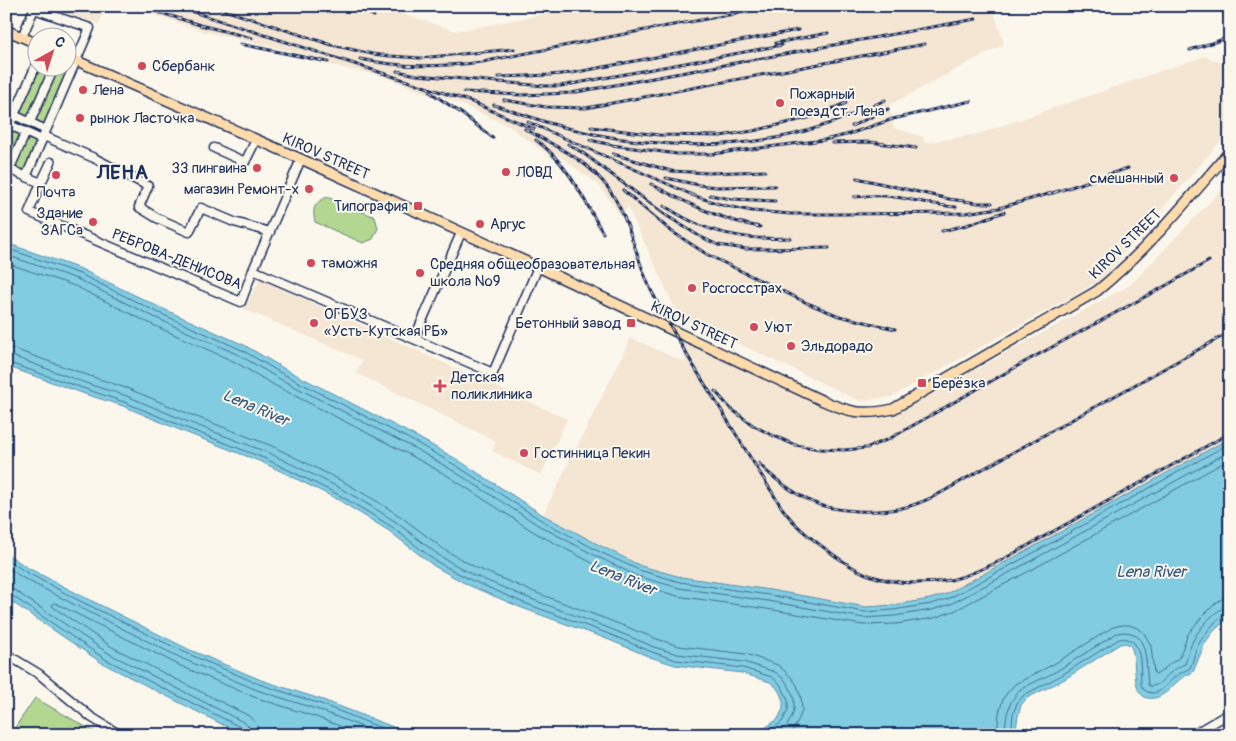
<svg xmlns="http://www.w3.org/2000/svg" width="1236" height="741" font-family="Pangolin,sans-serif">
	<style>
		.built { fill: #f4e6d2 }
		.green { fill: #b3d791; stroke: #678378 }
		.water { fill: #81cce1; stroke: #588dad }
		.lines { fill: none; stroke-linecap: round; stroke-linejoin: round }
		.shore { stroke: #446e92; stroke-width: 1 }
		.minor-casing { stroke: #1b2f5e; stroke-width: 11 }
		.major-casing { stroke: #1b2f5e; stroke-width: 12 }
		.minor { stroke: #fbf7ec; stroke-width: 8 }
		.major { stroke: #fedbac; stroke-width: 9 }
		.rail-casing { stroke: #1b2f5e; stroke-width: 3 }
		.rail { stroke: #fbf7ec; stroke-width: 1; stroke-dasharray: 4; stroke-linecap: butt }
		.poi-dot { fill: #d1495b; stroke: #fbf7ec; stroke-width: 2 }
		.labels { text-anchor: middle; stroke-width: 4; stroke-linejoin: round; paint-order: stroke }
		.poi-label { font-size: 15px; fill: #1b2f5e; stroke: #fbf7ec; text-anchor: start }
		.street-label { font-size: 15px; fill: #1b2f5e; stroke: #fbf7ec }
		.water-label { font-size: 16px; font-style: italic; fill: #34567f; stroke: #fbf7ec }
		.district-label { font-size: 20px; font-weight: bold; letter-spacing: 1px; fill: #1b2f5e; stroke: #fbf7ec }
	</style>
	<rect width="100%" height="100%" fill="#fbf7ec"/>
	<filter id="ink" filterUnits="userSpaceOnUse"><feTurbulence type="fractalNoise" baseFrequency=".02" numOctaves="2"/><feDisplacementMap in="SourceGraphic" scale="10" xChannelSelector="R" yChannelSelector="G"/><feConvolveMatrix kernelMatrix="1 2 1 2 8 2 1 2 1" color-interpolation-filters="sRGB"/></filter>
	<g filter="url(#ink)">
		<path class="built" d="M44,6H105L99,24Z
			M128,6H377L456,31L588,6H992L1004,44L889,105L894,128L923,137L924,143L978,134L1205,56L1230,67V130L1101,280L891,397L860,401L678,315L631,214L629,207L620,215L599,185L558,155L553,159L509,126L438,94L435,97L386,77L308,60L309,55L206,32Z
			M1230,181V438L1024,552L946,594L930,599L893,605L866,607L770,590L681,577L641,566L603,547L543,515L631,338L684,362L685,359L682,348L690,342L856,418L889,417L1130,285Z
			M260,279L567,419L541,475L492,451L496,441L356,373L362,360L244,309Z"/>
		<path class="green" d="M68,61L72,63L25,171L6,165V137L38,68H68Z
			M327,197L375,217L378,228L373,239L363,243L315,222C312,208 314,203 327,197Z
			M35,698L100,735H6V729L12,732Z"/>
		<path class="water" d="M6,243L81,269L159,307L244,345L283,368L419,438L458,460L543,515L603,547L641,566L681,577L770,590L866,607L893,605L930,599L946,594L1024,552L1230,438V616L1213,632L1205,643L1193,672C1188,675 1182,677 1177,682C1172,686 1168,692 1162,695C1157,698 1152,699 1147,698C1129,692 1139,659 1130,645L1125,643L1120,644L1063,680L1027,698L1021,705L1018,716L1015,735H752L762,730L778,719L783,709V701L780,693L776,687L770,682L742,673L675,665L650,657L607,639L522,608L468,585L434,566L389,531L368,518L335,498L264,463L182,431L123,406L88,395L6,366Z
			M6,553L28,568L82,596L188,649L261,680L323,700L414,735H245L233,730L102,663L6,598Z"/>
		<g class="lines">
			<path class="shore" d="M6,248L80,274L157,312L242,350L281,373L417,443L455,465L541,520L600,552L639,570L680,582L769,595L865,612L893,610L931,604L948,599L1026,557L1230,443
				M6,255L77,279L154,317L239,355L278,378L414,448L452,470L538,525L598,557L637,576L679,588L768,601L864,618L894,616L932,610L951,604L1029,562L1230,451
				M6,263L75,286L151,324L235,362L274,385L410,455L448,476L534,532L594,564L634,583L677,596L767,609L863,625L896,624L934,618L954,611L1033,569L1230,459
				M6,348L14,349L93,377L129,389L189,414L272,446L344,482L378,502L400,516L445,550L477,568L529,590L614,622L657,639L679,646L746,654L778,665L791,677L797,685L801,698L802,710L800,716L794,729L789,735
				M6,356H12L91,385L127,396L186,421L269,453L340,488L374,508L396,522L440,556L473,575L526,597L611,629L654,647L677,654L744,662L775,672L784,679L790,688L794,698V709L793,714L787,726L775,735
				M6,362L124,402L184,427L266,459L337,494L371,514L392,527L437,562L471,580L524,603L609,634L652,652L676,660L743,668L772,677L780,684L784,691L788,700V710L782,722L763,735
				M6,559L26,572L80,601L186,653L259,684L321,704L399,735
				M6,566L23,578L77,606L183,659L257,690L319,710L383,735
				M6,588L14,590L108,653L245,723L250,728L251,735
				M6,594L11,595L105,659L242,728L245,731V735
				M259,735L257,725L249,716L112,647L53,607L52,604L55,603L181,666L254,697L316,717L363,735
				M997,735L999,713L1003,699L1007,693L1015,684L1054,664L1113,627L1123,625H1129L1137,628L1144,633L1151,646L1154,673L1158,674L1171,663L1179,658L1188,634L1200,619L1217,602L1222,599L1230,598
				M1004,735L1007,714L1011,702L1019,690L1057,671L1117,633C1150,626 1145,663 1148,684L1149,686C1159,687 1163,679 1170,673C1175,669 1180,666 1185,664C1188,655 1190,645 1195,637C1201,627 1217,607 1230,606
				M1011,735L1013,714L1017,703L1024,695L1060,676L1119,639C1144,634 1140,669 1141,685L1144,690C1158,699 1165,685 1175,677C1180,673 1185,671 1190,668C1193,662 1194,655 1196,649C1201,639 1218,614 1230,612"/>
			<g class="minor-casing">
				<path id="minor" d="M22,37L34,9L90,28L26,177
					M14,115L46,130
					M30,122L54,68
					M10,125L42,140
					M6,133L38,61
					M44,136L94,158L148,186L139,207L157,218L189,232L201,208L234,222L270,232
					M214,148L245,162L256,140
					M6,168L41,183L29,212L241,302L253,270L301,159
					M9,170L26,132
					M41,183L51,162
					M253,270L493,373L538,267
					M414,339L461,233
					M6,654L39,674L91,717L120,735
					M1192,735L1230,713"/>
			</g>
			<g class="major-casing">
				<path id="major" d="M6,30L38,44
					M68,57L301,159L538,267L821,400C849,412 862,416 893,409L1097,291C1147,250 1188,200 1230,151"/>
			</g>
			<use href="#minor" class="minor"/>
			<use href="#major" class="major"/>
			<g class="rail-casing">
				<path id="rail" d="M139,6L200,25L252,38
					M175,6L472,102L534,129
					M212,6L332,45L372,54L390,56L420,58L514,49
					M354,6L374,16
					M776,43L828,33
					M240,44L328,62
					M1190,50L1230,37
					M360,59C401,68 440,67 482,62L640,31L778,6
					M397,71L417,75L545,86H561L782,45
					M499,77L550,75L572,73L798,30
					M430,92L461,113L493,138
					M464,92L522,95L571,93L976,19
					M504,100L546,107L586,108L925,44
					M494,105C517,112 540,121 563,127C633,145 710,151 781,137C817,130 852,116 885,100
					M528,122L697,197
					M852,126L888,109
					M591,127L659,135L720,136L753,131L812,117L846,103
					M525,129C555,146 588,160 608,188C630,218 635,257 651,290C671,330 695,369 720,408C740,441 761,475 782,508C796,527 808,536 827,550C839,559 852,568 866,574C892,584 922,585 950,580C967,577 984,568 1000,561L1230,433
					M536,140C568,163 584,200 603,233
					M590,140L612,145L677,154H712L824,140L846,135L893,119L971,101
					M832,143L870,142L916,148
					M568,144L583,153L667,216L699,236L718,245L746,249L829,248
					M613,154L671,171L709,173L765,171
					M666,178L699,185L717,187L775,186
					M857,178L949,199L978,203H992
					M651,184C686,203 721,220 760,227
					M623,190L671,231L708,255L807,303L839,316L895,329
					M1053,193L1128,168
					M692,195L722,205L752,211L791,214H843L965,213L999,208L1059,191
					M710,195L731,199L775,201
					M854,197C865,196 876,195 886,196C909,198 932,205 956,207
					M664,206C673,211 682,217 691,221C723,237 756,240 790,238
					M942,231L967,225L1004,212
					M715,391L730,408L754,426L772,435L795,445L820,449L844,450L866,448L889,439L1030,359L1167,285L1209,261
					M759,463C764,470 770,474 776,479C786,487 797,494 808,500C833,513 879,514 906,507C930,501 951,487 972,475L1230,332"/>
			</g>
			<use href="#rail" class="rail"/>
		</g>
	</g>
	<g class="poi-dot">
		<circle cx="142" cy="66" r="5"/>
		<circle cx="83" cy="90" r="5"/>
		<circle cx="780" cy="103" r="5"/>
		<circle cx="80" cy="118" r="5"/>
		<circle cx="257" cy="168" r="5"/>
		<circle cx="506" cy="172" r="5"/>
		<circle cx="56" cy="175" r="5"/>
		<circle cx="1174" cy="178" r="5"/>
		<circle cx="309" cy="189" r="5"/>
		<rect x="413" y="201" width="10" height="10" rx="2.5"/>
		<circle cx="93" cy="222" r="5"/>
		<circle cx="480" cy="224" r="5"/>
		<circle cx="311" cy="263" r="5"/>
		<circle cx="420" cy="273" r="5"/>
		<circle cx="692" cy="288" r="5"/>
		<circle cx="314" cy="323" r="5"/>
		<rect x="626" y="318" width="10" height="10" rx="2.5"/>
		<circle cx="754" cy="327" r="5"/>
		<circle cx="791" cy="346" r="5"/>
		<rect x="917" y="378" width="10" height="10" rx="2.5"/>
		<path d="M437.5 378.5h5v5h5v5h-5v5h-5v-5h-5v-5h5z"/>
		<circle cx="524" cy="453" r="5"/>
	</g>
	<g class="labels">
		<g class="poi-label">
			<text x="152" y="71">Сбербанк</text>
			<text x="93" y="95">Лена</text>
			<text x="790" y="99">Пожарный<tspan x="790" dy="17">поезд ст. Лена</tspan></text>
			<text x="90" y="123">рынок Ласточка</text>
			<text x="247" y="173" text-anchor="end">33 пингвина</text>
			<text x="516" y="177">ЛОВД</text>
			<text x="1164" y="183" text-anchor="end">смешанный</text>
			<text x="299" y="194" text-anchor="end">магазин Ремонт-х</text>
			<text x="56" y="197" text-anchor="middle">Почта</text>
			<text x="408" y="211" text-anchor="end">Типография</text>
			<text x="83" y="218" text-anchor="end">Здание<tspan x="83" dy="17">ЗАГСа</tspan></text>
			<text x="490" y="229">Аргус</text>
			<text x="321" y="268">таможня</text>
			<text x="430" y="269">Средняя общеобразовательная<tspan x="430" dy="17">школа №9</tspan></text>
			<text x="702" y="293">Росгосстрах</text>
			<text x="324" y="319">ОГБУЗ<tspan x="324" dy="17">«Усть-Кутская РБ»</tspan></text>
			<text x="621" y="328" text-anchor="end">Бетонный завод</text>
			<text x="764" y="332">Уют</text>
			<text x="801" y="351">Эльдорадо</text>
			<text x="451" y="382">Детская<tspan x="451" dy="17">поликлиника</tspan></text>
			<text x="932" y="388">Берёзка</text>
			<text x="534" y="458">Гостинница Пекин</text>
		</g>
		<g class="street-label">
			<text transform="translate(326 156) rotate(24)" y="5">KIROV STREET</text>
			<text transform="translate(1125 244) rotate(-44)" y="5">KIROV STREET</text>
			<text transform="translate(177 259) rotate(22)" y="5">РЕБРОВА-ДЕНИСОВА</text>
			<text transform="translate(694 325) rotate(25)" y="5">KIROV STREET</text>
		</g>
		<g class="water-label">
			<text transform="translate(256 407) rotate(23)" y="6">Lena River</text>
			<text x="1151" y="577">Lena River</text>
			<text transform="translate(623 577) rotate(22)" y="6">Lena River</text>
		</g>
		<g class="district-label">
			<text x="123" y="179">ЛЕНА</text>
		</g>
	</g>
	<rect width="1236" height="741" fill="none" stroke="#fbf7ec" stroke-width="25"/>
	<rect x="12" y="12" width="1211" height="716" fill="none" stroke="#1b2f5e" stroke-width="2" filter="url(#ink)"/>
	<g transform="translate(52 52) rotate(39)"><circle r="24" fill="#fbf7ec" stroke="#a1a7b3"/>
	<path d="M0-4L9 19L0 12L-9 19Z" fill="#d1495b"/>
	<text y="-8" font-size="14" font-weight="bold" text-anchor="middle" fill="#1b2f5e">С</text>
	</g>
</svg>
